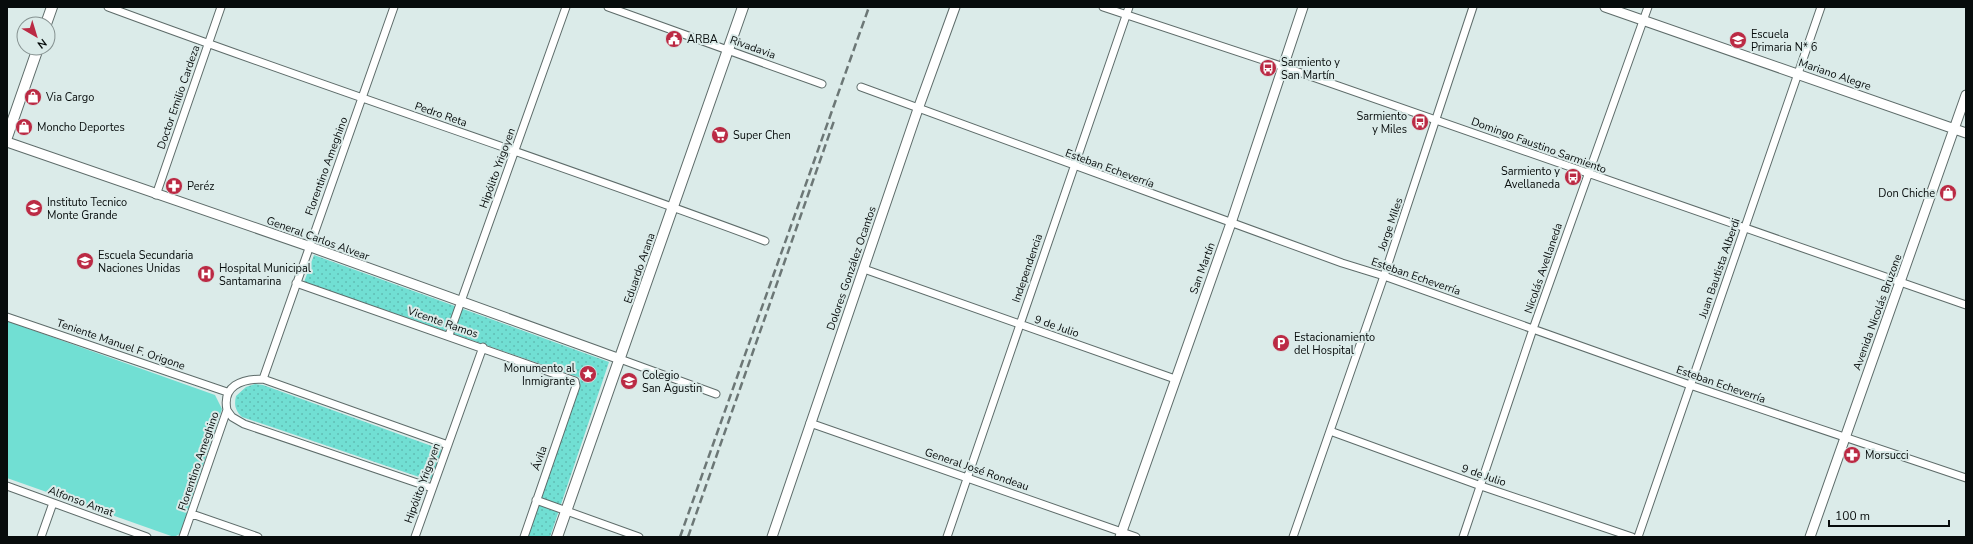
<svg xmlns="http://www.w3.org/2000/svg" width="1973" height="544" font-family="'Nunito Sans',sans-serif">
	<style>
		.green { fill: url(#green-dots) }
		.pitch { fill: #71dfd3 }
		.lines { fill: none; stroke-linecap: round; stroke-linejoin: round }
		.minor-casing { stroke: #5e6c6a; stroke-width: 9 }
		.tertiary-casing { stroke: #5e6c6a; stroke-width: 11 }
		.secondary-casing { stroke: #5e6c6a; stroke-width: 12 }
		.minor { stroke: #fff; stroke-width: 7 }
		.tertiary { stroke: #fff; stroke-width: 9 }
		.secondary { stroke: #fff; stroke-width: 10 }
		.rail { stroke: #6c7776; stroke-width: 2.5; stroke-dasharray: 8 4; stroke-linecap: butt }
		.labels { text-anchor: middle; stroke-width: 4; stroke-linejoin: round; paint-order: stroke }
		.poi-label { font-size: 11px; fill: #070c0c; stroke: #dbebe9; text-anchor: start }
		.street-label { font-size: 11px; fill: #070c0c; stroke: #dbebe9 }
	</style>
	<defs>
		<pattern id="green-dots" width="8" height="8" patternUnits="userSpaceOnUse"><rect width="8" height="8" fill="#71dfd3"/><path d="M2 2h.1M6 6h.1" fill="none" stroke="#60beb4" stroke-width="1.8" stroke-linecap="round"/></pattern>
	</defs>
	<rect width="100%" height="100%" fill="#dbebe9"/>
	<path class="green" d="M314,255L609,362L550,537H527L581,378L304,282Z
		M255,384L263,385L440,449L442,450L433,478L428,480L242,417C235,410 234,405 236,396L246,387Z"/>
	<path class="pitch" d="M7,321L215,395L222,409L180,534L174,537L7,478Z"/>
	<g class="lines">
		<g class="minor-casing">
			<path id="minor" d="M108,7C326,88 548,160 765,241
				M608,7L822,84
				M1103,7L1284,67L1966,305
				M861,87L1342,263L1384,276L1690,385L1966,478
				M156,195L221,7
				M864,269L1175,379
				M296,283L575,381L576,386L524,537
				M7,317L227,392
				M449,335L566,7
				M620,359L716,394
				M263,379L394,7
				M227,410L232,417L244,424L432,488
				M810,423L1136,537
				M1330,431L1481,486L1632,537
				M7,486L147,537
				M536,500L639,537
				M192,514L258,537
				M41,537L53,503
				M183,537L227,410C222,386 241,379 263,379L448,445
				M415,537L483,347
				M947,537L1129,7
				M1293,537L1384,276L1473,7
				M1463,537L1533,329L1648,7
				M1638,537L1821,7"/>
		</g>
		<g class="tertiary-casing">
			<path id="tertiary" d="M1605,7L1966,133
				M7,142L308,246L620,359
				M772,537L918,109L955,7
				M1120,537L1231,223L1303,7
				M1810,537L1966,95"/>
		</g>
		<g class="secondary-casing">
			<path id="secondary" d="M46,24L52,7
				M7,137L38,48
				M557,537L743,7"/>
		</g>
		<use href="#minor" class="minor"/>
		<use href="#tertiary" class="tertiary"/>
		<use href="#secondary" class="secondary"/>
		<path class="rail" d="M680,537L869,7
			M688,537L835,118"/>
	</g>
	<defs>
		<g id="civic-disc" transform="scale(0.9)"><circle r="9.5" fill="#bb2a44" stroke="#dbebe9"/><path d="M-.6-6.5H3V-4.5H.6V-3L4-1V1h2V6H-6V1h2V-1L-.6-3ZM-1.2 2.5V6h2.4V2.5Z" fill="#fff"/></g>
		<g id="school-disc" transform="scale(0.9)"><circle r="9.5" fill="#bb2a44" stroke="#dbebe9"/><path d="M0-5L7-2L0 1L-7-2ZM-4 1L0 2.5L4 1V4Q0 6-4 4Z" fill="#fff"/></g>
		<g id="bus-disc" transform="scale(0.9)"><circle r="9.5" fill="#bb2a44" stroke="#dbebe9"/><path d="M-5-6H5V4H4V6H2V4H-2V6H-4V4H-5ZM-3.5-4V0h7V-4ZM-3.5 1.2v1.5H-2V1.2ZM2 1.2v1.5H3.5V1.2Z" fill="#fff"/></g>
		<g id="shop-disc" transform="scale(0.9)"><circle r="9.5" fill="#bb2a44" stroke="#dbebe9"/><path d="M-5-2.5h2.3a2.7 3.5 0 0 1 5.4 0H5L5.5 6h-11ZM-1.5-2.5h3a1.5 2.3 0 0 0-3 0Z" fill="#fff"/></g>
		<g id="supermarket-disc" transform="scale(0.9)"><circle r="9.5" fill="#bb2a44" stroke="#dbebe9"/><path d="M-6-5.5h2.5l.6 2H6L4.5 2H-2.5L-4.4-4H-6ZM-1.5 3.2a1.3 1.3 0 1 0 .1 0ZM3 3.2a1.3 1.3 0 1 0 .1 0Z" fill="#fff"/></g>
		<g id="pharmacy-disc" transform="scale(0.9)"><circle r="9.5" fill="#bb2a44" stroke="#dbebe9"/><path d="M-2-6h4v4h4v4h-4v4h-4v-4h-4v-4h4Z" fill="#fff"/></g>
		<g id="hospital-disc" transform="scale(0.9)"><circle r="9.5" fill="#bb2a44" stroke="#dbebe9"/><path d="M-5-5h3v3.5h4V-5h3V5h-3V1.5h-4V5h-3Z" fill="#fff"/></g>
		<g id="parking-disc" transform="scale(0.9)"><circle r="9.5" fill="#bb2a44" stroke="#dbebe9"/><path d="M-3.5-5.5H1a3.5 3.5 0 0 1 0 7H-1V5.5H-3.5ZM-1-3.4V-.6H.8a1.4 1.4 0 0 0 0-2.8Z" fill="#fff"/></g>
		<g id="sight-disc" transform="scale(0.9)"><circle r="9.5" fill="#bb2a44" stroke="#dbebe9"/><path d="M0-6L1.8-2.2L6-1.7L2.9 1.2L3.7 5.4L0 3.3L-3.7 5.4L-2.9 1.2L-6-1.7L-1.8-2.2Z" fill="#fff"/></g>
	</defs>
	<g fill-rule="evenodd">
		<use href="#civic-disc" x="674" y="39"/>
		<use href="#school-disc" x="1738" y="40"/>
		<use href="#bus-disc" x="1268" y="68"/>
		<use href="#shop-disc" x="33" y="97"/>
		<use href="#bus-disc" x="1420" y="122"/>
		<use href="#shop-disc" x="24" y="127"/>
		<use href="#supermarket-disc" x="720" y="135"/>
		<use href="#bus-disc" x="1573" y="177"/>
		<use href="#pharmacy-disc" x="174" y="186"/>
		<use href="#shop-disc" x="1948" y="193"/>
		<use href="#school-disc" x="34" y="208"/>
		<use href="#school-disc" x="85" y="261"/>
		<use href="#hospital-disc" x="206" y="274"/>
		<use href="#parking-disc" x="1281" y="343"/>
		<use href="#sight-disc" x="588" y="374"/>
		<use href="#school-disc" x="629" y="381"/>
		<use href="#pharmacy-disc" x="1852" y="455"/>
	</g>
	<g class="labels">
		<g class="poi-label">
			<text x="1751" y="38">Escuela<tspan x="1751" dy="13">Primaria N* 6</tspan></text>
			<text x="687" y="43">ARBA</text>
			<text x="1281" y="66">Sarmiento y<tspan x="1281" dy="13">San Martín</tspan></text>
			<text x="46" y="101">Via Cargo</text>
			<text x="1407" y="120" text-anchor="end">Sarmiento<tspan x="1407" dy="13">y Miles</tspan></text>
			<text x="37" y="131">Moncho Deportes</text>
			<text x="733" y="139">Super Chen</text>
			<text x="1560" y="175" text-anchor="end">Sarmiento y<tspan x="1560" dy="13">Avellaneda</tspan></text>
			<text x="187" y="190">Peréz</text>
			<text x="1935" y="197" text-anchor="end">Don Chiche</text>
			<text x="47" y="206">Instituto Tecnico<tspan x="47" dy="13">Monte Grande</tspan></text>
			<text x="98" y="259">Escuela Secundaria<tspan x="98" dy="13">Naciones Unidas</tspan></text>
			<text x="219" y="272">Hospital Municipal<tspan x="219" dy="13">Santamarina</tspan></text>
			<text x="1294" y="341">Estacionamiento<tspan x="1294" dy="13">del Hospital</tspan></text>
			<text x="575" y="372" text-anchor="end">Monumento al<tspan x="575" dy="13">Inmigrante</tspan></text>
			<text x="642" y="379">Colegio<tspan x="642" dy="13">San Agustin</tspan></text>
			<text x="1865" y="459">Morsucci</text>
		</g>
		<g class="street-label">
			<text transform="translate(753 47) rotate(20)" y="4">Rivadavia</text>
			<text transform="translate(1835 74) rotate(19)" y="4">Mariano Alegre</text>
			<text transform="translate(178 97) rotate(-71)" y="4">Doctor Emilio Cardeza</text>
			<text transform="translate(441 114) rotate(19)" y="4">Pedro Reta</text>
			<text transform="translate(1539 145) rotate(20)" y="4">Domingo Faustino Sarmiento</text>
			<text transform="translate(326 166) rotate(-70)" y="4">Florentino Ameghino</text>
			<text transform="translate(497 168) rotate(-70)" y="4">Hipólito Yrigoyen</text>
			<text transform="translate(1110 168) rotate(20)" y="4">Esteban Echeverría</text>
			<text transform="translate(1390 224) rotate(-71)" y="4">Jorge Miles</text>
			<text transform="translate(318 238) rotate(20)" y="4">General Carlos Alvear</text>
			<text transform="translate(639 268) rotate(-71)" y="4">Eduardo Arana</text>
			<text transform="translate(851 268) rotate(-71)" y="4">Dolores González Ocantos</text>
			<text transform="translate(1027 268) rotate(-71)" y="4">Independencia</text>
			<text transform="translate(1202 268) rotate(-70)" y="4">San Martín</text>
			<text transform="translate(1543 268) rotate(-71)" y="4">Nicolás Avellaneda</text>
			<text transform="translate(1719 268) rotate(-71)" y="4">Juan Bautista Alberdi</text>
			<text transform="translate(1416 276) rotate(19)" y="4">Esteban Echeverría</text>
			<text transform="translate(1877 312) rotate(-70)" y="4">Avenida Nicolás Bruzone</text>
			<text transform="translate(443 322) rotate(19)" y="4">Vicente Ramos</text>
			<text transform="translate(1057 326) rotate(19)" y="4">9 de Julio</text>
			<text transform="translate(121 344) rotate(19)" y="4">Teniente Manuel F. Origone</text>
			<text transform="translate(1721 384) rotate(19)" y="4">Esteban Echeverría</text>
			<text transform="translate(539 458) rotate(-71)" y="4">Ávila</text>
			<text transform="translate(198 461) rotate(-71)" y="4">Florentino Ameghino</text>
			<text transform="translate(977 469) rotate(19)" y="4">General José Rondeau</text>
			<text transform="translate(1484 475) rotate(19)" y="4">9 de Julio</text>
			<text transform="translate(422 483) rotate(-70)" y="4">Hipólito Yrigoyen</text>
			<text transform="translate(81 501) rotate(20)" y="4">Alfonso Amat</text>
		</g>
	</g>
	<rect width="1973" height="544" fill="none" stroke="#070c0c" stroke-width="16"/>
	<g transform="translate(36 36) rotate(142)"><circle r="19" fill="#dbebe9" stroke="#869291"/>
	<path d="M0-3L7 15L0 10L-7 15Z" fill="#bb2a44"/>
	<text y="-6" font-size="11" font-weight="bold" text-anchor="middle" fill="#070c0c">N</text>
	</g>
	<path d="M1829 520v6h120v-6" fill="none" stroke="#070c0c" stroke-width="2"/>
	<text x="1835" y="520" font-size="12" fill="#070c0c" stroke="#dbebe9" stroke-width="3" paint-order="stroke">100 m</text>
</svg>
